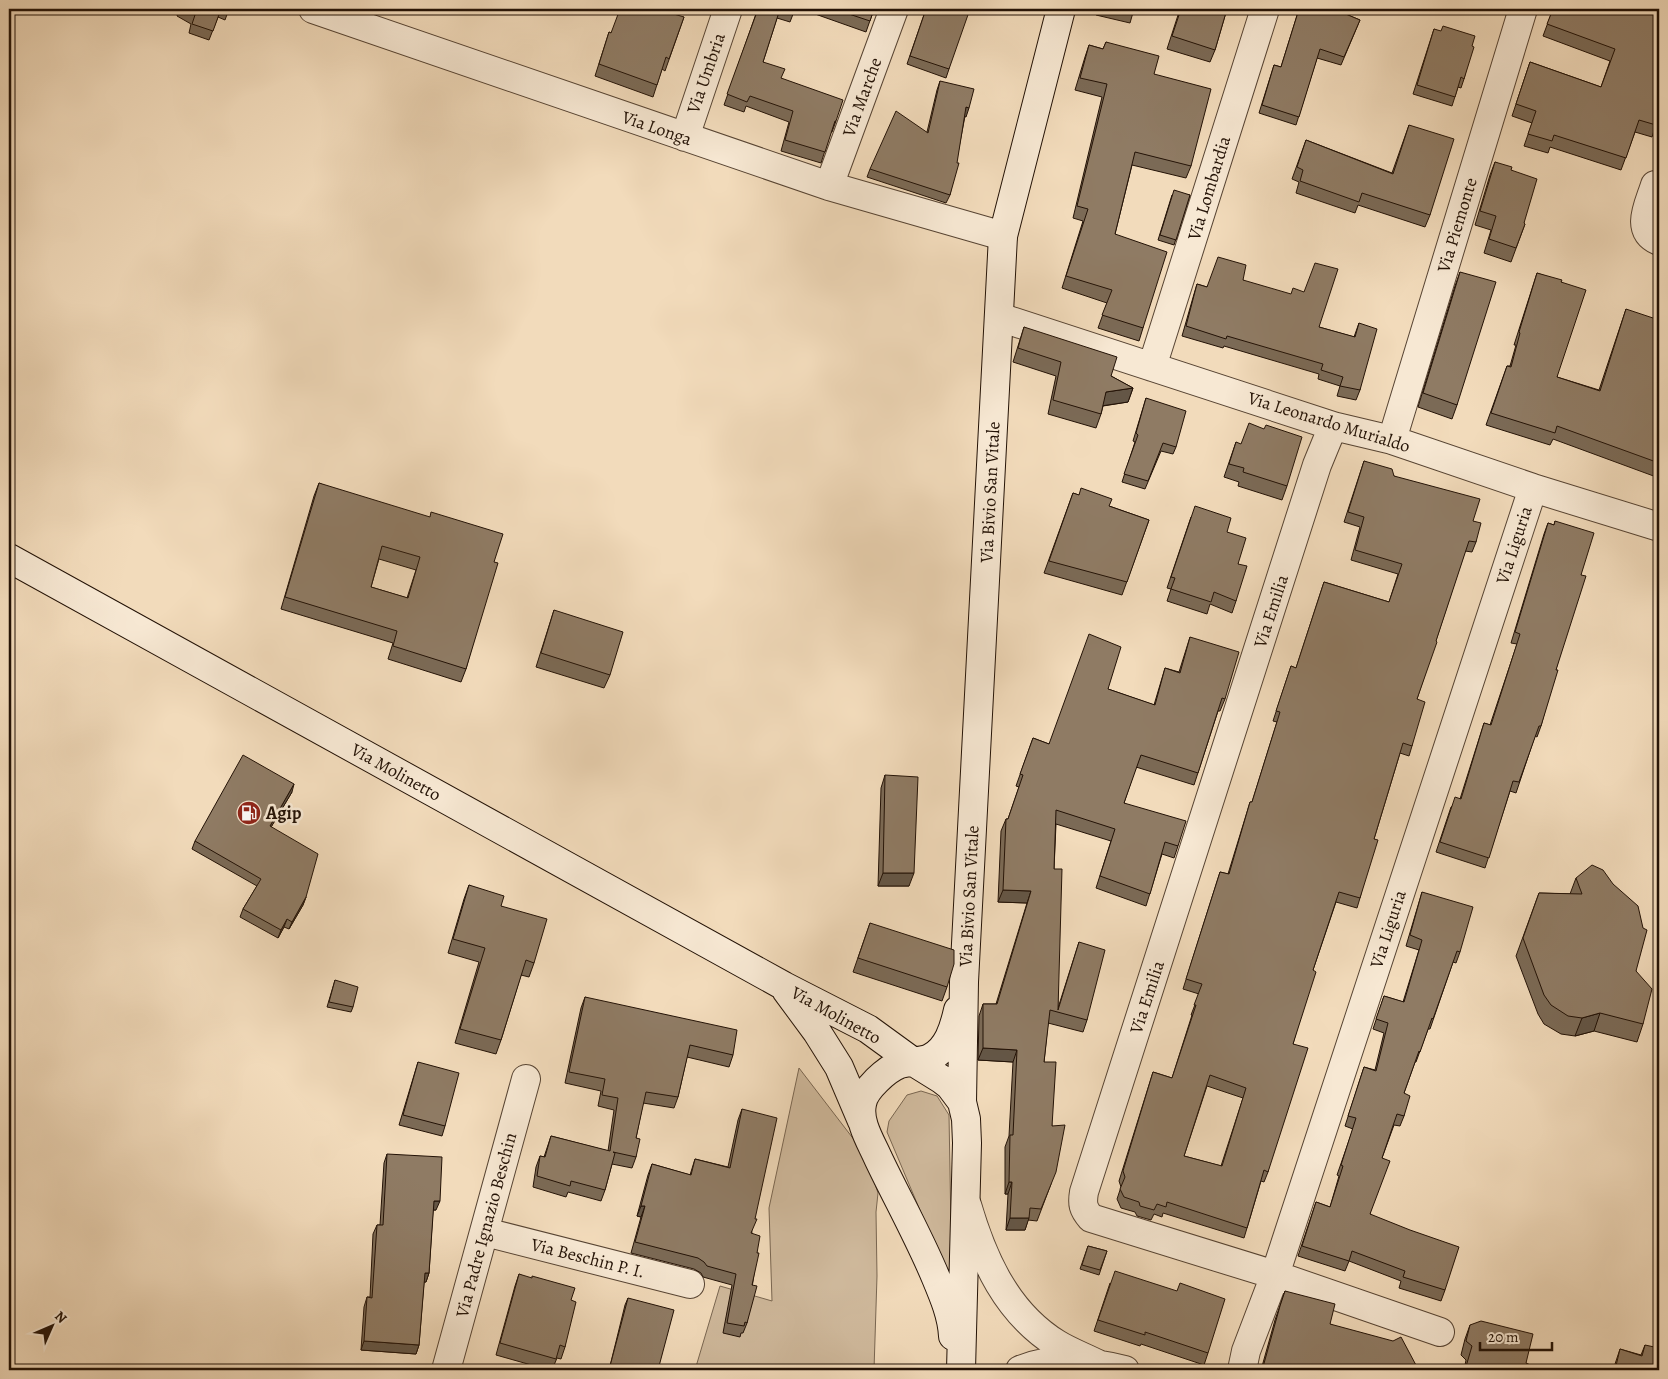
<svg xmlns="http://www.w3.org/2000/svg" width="1668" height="1379" font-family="Alegreya,serif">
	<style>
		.green { fill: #cfb99c; stroke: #796651 }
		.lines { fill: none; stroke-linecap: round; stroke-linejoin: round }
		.street-casing { stroke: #574433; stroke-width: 30 }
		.secondary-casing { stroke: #231206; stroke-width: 30 }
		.street { stroke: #f7e8d3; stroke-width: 28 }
		.secondary { stroke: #f7e8d3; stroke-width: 28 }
		.wall { fill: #7b6a56; stroke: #231206; fill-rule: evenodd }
		.shaded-wall { fill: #645646; stroke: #231206 }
		.building { fill: #8f7b64; stroke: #231206; fill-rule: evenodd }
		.labels { text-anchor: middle; stroke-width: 5; stroke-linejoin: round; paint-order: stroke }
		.street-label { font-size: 18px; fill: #231206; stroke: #f7e8d3 }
		.poi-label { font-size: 18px; font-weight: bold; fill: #231206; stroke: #f7e8d3; text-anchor: start }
	</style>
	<rect width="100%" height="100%" fill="#f2dbbb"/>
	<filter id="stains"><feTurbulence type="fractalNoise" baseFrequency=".004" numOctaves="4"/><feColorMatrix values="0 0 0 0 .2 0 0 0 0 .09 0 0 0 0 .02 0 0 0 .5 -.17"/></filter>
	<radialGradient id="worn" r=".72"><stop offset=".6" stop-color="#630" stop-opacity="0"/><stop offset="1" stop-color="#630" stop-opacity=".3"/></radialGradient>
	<path class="green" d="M799,1068L865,1154L878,1193L876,1212L877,1276L874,1370H695L720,1286L772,1301L769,1208Z
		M921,1091L937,1096L949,1115L952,1286L887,1132L889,1121L907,1095Z"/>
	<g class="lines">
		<g class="street-casing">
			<path id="street" d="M313,9L829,186L1003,236
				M685,137L728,9
				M1655,185C1649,205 1634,230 1659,241
				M829,186L894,9
				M999,317L1333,426L1392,440L1533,488L1659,527
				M1152,367L1265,9
				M1333,426L1317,465L1084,1192C1082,1204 1083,1209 1091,1218L1275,1275L1440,1332
				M1392,440L1523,9
				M967,1205C983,1260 1007,1313 1057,1344C1070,1352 1084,1357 1098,1364
				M485,1232L690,1284
				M446,1370L526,1079
				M1020,1370C1052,1356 1092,1362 1125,1370
				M1242,1370L1246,1351L1275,1275L1533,488"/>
		</g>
		<g class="secondary-casing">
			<path id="secondary" d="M9,558L784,986L868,1029L912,1061L941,1079L950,1086L962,1102
				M786,990L817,1032L839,1067L862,1121
				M953,1336C952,1316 944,1297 936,1278C919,1237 897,1198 878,1158C871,1142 858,1122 862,1104C864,1089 887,1069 900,1064C910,1061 921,1062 930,1058C948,1049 954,1028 958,1010
				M961,1370L967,1143L966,1119L962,1102L964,982L1003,236L1061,9"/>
		</g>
		<use href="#street" class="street"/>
		<use href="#secondary" class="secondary"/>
	</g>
	<path class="wall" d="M179,9H229L225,20L218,17L209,40L189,33L191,24L177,16Z
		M752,9H795L790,22L777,18L763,62L781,78L832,132H831L821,163L781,151L789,122L746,106L744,112L724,105L757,11Z
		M801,9H874L866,32Z
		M926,9L949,69L946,78L907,64Z
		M1097,9H1134L1130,23L1096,15Z
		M1180,9H1227L1215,50L1210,62L1167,49Z
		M1299,9H1337L1336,10L1360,20L1341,65L1317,58L1296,125L1259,113L1274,65L1281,67Z
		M1487,9H1496L1495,11Z
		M1553,9H1659V115L1652,137L1635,132L1621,170L1550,147L1548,153L1524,146L1532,123L1512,116L1530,62L1601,87L1610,61L1543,36Z
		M684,17L665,71L662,69L653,97L595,76L609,32L611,33Z
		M1434,29L1472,46L1464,79L1461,88L1458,87L1452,106L1413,94Z
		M1106,42L1154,74L1191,166L1186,178L1132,165L1115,234L1143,328L1139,341L1098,328L1107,303L1062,288L1083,221L1073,218L1102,97L1075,90L1085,57L1089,45L1103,49Z
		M940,81L966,117L965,116L950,195L946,203L867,177L870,169L927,132L937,90Z
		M1409,125L1430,215L1425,227L1358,205L1355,213L1296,193L1299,182L1292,179L1306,140L1392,173Z
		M1495,162L1511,170L1524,223L1525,224L1511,262L1484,253L1491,230L1475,225L1490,175Z
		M1172,195H1190L1174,245L1158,240Z
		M1460,272L1457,405L1452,419L1418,407L1455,286Z
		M1537,273L1562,282L1557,377L1599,390L1626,309L1659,410V478L1553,439L1550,445L1486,425L1507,366H1510L1516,345H1514Z
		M1243,280L1319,327L1354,337L1359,323L1360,390L1356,400L1337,396L1340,386L1318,379L1319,374L1224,346L1223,348L1182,336L1194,294L1197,284L1207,287Z
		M1024,327L1111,376L1133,388L1128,402L1103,406L1101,414L1096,428L1048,414L1056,376L1013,362Z
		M1146,398L1176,447L1173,454L1161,451L1145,489L1122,482L1135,442L1133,441Z
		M1236,442L1287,486L1282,500L1238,486L1239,482L1224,477Z
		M1364,461L1394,476L1473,521L1476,542L1472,552L1465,551L1417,699L1412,746L1409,756L1400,753L1374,839L1360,898L1357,908L1336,902L1313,970L1293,1044L1268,1172L1264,1182L1261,1181L1247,1228L1244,1238L1163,1213L1162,1217L1154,1214L1151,1220L1137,1216L1135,1212L1121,1208L1117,1199L1121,1187L1119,1181L1153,1072L1172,1078L1192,1015H1191L1199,994L1183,989L1220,872L1228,874L1247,812L1250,802H1252L1277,722L1273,721L1291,666L1296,668L1324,582L1389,602L1398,574L1351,560L1360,527L1344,522ZM1207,1086L1243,1098L1221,1166L1184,1156Z
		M319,483L494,562L466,669L461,682L388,659L393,643L281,609L314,496ZM379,559L416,570L407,598L371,587Z
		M1073,493L1109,506L1149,520L1122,595L1044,573Z
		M1191,517L1227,532L1238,564L1236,601L1232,613L1210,604L1207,614L1167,601L1171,589L1167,588Z
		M1555,521L1581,575L1541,726L1537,737L1535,736L1516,793L1510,791L1485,868L1436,852L1451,807L1460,799L1484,723L1490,725L1517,644L1511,643L1544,534L1548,523L1554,525Z
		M554,610L610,675L604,688L536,667Z
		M1190,637L1225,699L1220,711H1218L1194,785L1136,767L1124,803L1178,846L1174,858L1162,854L1146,906L1096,888L1111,841L1056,824L1054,869L1058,1008L1079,942L1087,1020L1083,1032L1048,1023L1044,1062L1052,1126L1051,1184L1037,1221L1028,1220L1025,1230H1006L1008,1194H1005V1147L1009,1136L1013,1062L978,1060L979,1016L983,1004H996L1027,903L998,902L1001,831L1006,819H1008L1019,787L1016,786L1033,738L1049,744L1108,689L1154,705L1165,668L1179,672Z
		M885,775L909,886H878L881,788Z
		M292,792L271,827L306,897L303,905L289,929L284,927L278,938L240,917L243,909L257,886L192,849L195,841Z
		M1576,878L1636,971L1643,1024L1637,1042L1594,1031L1575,1036L1561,1034L1544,1024L1538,1014L1516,956L1539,893L1570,894Z
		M469,885L501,906L534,963L529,977L521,975L501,1040L496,1054L455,1043L479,962L448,953L464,899Z
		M1422,892L1460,952L1456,963L1453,962L1430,1029H1428L1416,1062H1415L1404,1093V1116L1400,1126L1394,1125L1382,1158L1370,1214L1445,1290L1441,1301L1399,1288L1401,1281L1349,1261L1345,1271L1298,1256L1316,1202L1330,1207L1339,1176L1337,1175L1353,1129L1345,1126L1364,1067L1375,1070L1384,1033L1373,1029L1384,996L1403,1002L1419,950L1406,946Z
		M870,923L947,987L942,1001L853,972Z
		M335,980L353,1007L351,1012L327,1007Z
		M585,997L733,1055L729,1067L687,1057L678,1097L674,1108L643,1103L636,1138V1157L632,1168L612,1164L605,1190L601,1201L568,1192L566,1197L533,1187L536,1167L540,1156L544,1157L551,1136L608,1151L614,1110L598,1106L601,1091L565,1083L581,1008Z
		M418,1062L445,1126L442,1136L399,1125Z
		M742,1109L752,1234L757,1253L747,1323L743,1333H741L740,1337L723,1333L732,1285L703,1277L701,1273L694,1269L631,1253L641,1217L637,1216L648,1175L652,1164L690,1175L695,1159L728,1167L738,1120Z
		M387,1154L436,1210H433L429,1273L426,1282H424L419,1345L416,1354L361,1350L364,1307L367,1297H370L373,1234L377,1225H380L384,1163Z
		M1088,1246L1107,1251L1099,1275L1080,1269Z
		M519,1274L571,1300L565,1347L561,1359L557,1358L552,1370H549L496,1355L515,1286Z
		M1110,1283L1208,1353L1204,1365L1141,1344L1140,1346L1094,1331Z
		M1285,1291L1330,1324L1417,1367L1416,1370H1261L1275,1320Z
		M628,1298L658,1370H609L625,1305Z
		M1470,1325L1526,1363L1536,1370H1464L1466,1360L1461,1355L1465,1339Z
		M1645,1345L1659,1370H1613L1620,1349L1641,1355Z"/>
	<path class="shaded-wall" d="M966,107L969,108L966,117L963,116Z
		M835,121H836L832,132H831Z
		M1133,388L1128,402L1101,406L1106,392Z
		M294,784L292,792L267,834L270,826Z
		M883,873H914L909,886H878Z
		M1003,890L1031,891L1027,903L998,902Z
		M306,897L303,905L289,929L292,922Z
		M287,919L284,927L278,938L281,930Z
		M1600,1013L1594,1031L1575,1036L1582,1018Z
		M983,1048L1017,1050L1013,1062L978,1060Z
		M1009,1182H1012L1008,1194H1005Z
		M434,1201H440L436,1210H430Z
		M641,1206H645L641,1217L637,1216Z
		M1010,1218H1029L1025,1230H1006Z
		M425,1273H429L426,1282H421Z
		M364,1341L419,1345L416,1354L361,1350Z"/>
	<path class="building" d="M183,9H221L213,31L192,24L195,15Z
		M620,9H657L684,17L669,59L666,57L657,85L599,64L609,32L611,33Z
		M758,9H780L763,62L785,69L781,78L843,100L836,121H835L825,152L785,140L793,111L750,96L747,102L727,94Z
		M785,9H795L794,12Z
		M834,9H874L870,21Z
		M926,9H970L949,69L910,56Z
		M1113,9H1134L1133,14Z
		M1181,9H1227L1215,50L1172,36Z
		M1299,9H1337L1336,10L1360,20L1344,57L1320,49L1299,117L1262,105L1274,65L1281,67Z
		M1553,9H1659V115L1656,125L1639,120L1626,158L1554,135L1552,141L1528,134L1536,111L1516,104L1530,62L1601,87L1615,49L1547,24Z
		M1443,26L1475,36L1472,46L1474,47L1464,79L1461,77L1455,97L1417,85L1434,29L1441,31Z
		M1106,42L1159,56L1154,74L1211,89L1191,166L1135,152L1115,234L1167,252L1143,328L1102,315L1112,290L1066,276L1088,209L1077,206L1107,84L1080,78L1089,45L1103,49Z
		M940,81L974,89L969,108L966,107L957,163H959L950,195L870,169L896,111L928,133Z
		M1409,125L1454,139L1430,215L1362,193L1359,202L1300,181L1303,170L1297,167L1306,140L1393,174Z
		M1495,162L1512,167L1511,170L1537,179L1524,223L1525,224L1516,248L1489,239L1496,216L1480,211Z
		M1174,190L1190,195L1176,240L1160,235Z
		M1218,257L1246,265L1243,280L1291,294L1293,288L1304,292L1315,263L1338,269L1319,327L1355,337L1359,323L1377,329L1360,390L1340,386L1343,377L1321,370L1323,364L1227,336L1226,339L1186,326L1197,284L1207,287Z
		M1460,272L1496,282L1457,405L1423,393Z
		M1537,273L1562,280L1561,282L1586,290L1557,377L1600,391L1626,309L1659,320V463L1557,426L1555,433L1491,413L1507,366L1511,367L1520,333L1519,332Z
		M1024,327L1117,357L1111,376L1133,388L1106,392L1101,414L1053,400L1061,362L1018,348Z
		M1146,398L1186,411L1176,447L1163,443L1148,481L1124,474L1138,435L1136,433Z
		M1249,423L1264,429L1266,425L1302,437L1287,486L1243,472L1244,468L1229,464L1236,442L1241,444Z
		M1364,461L1392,469L1394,476L1480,499L1473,521L1481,523L1476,542L1469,541L1436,641L1437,642L1417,699L1425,702L1412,746L1403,743L1374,839L1378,840L1360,898L1339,892L1313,970L1316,972L1293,1044L1308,1048L1268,1172L1264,1170L1247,1228L1167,1202L1166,1207L1157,1204L1154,1210L1140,1206L1139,1202L1124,1197L1120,1189L1125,1177L1123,1171L1153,1072L1172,1078L1196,1005H1194L1202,984L1186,979L1220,872L1229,874L1250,802H1252L1280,712L1276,711L1291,666L1296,668L1324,582L1389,602L1402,564L1355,550L1364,517L1348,512ZM1210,1075L1246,1088L1222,1166L1184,1156Z
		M319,483L430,517L431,512L503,534L494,562L498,563L466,669L393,646L397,631L285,597ZM382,546L420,557L408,598L371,587Z
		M1081,488L1112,499L1109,506L1149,520L1127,582L1049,561L1073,493L1079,495Z
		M1195,506L1231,518L1227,532L1246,538L1238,564L1247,566L1236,601L1214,592L1211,602L1171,589L1175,578L1171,577Z
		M1555,521L1594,533L1581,575L1586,576L1556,670H1558L1541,726H1539L1519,782L1513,781L1489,858L1440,842L1455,797L1461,799L1484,723L1491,725L1520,634L1515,632L1548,523L1554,525Z
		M554,610L623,632L610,675L541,653Z
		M1089,634L1121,647L1108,689L1155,705L1165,668L1180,673L1190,637L1239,652L1225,699L1222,698L1198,773L1141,755L1124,803L1186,821L1178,846L1165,842L1150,894L1100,876L1115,829L1056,810L1054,869H1062L1058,1010L1079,942L1105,950L1087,1020L1050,1010L1044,1062H1056L1052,1126L1065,1125L1056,1172L1041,1209L1030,1208L1029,1218H1010L1012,1182H1009L1010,1135H1013L1017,1050L983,1048V1004H997L1031,891L1003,890L1006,819H1008L1023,775L1020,774L1033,738L1049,744Z
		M243,755L294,784L270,826L318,854L306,897L292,922L287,919L281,930L243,909L261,879L195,841Z
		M885,775L918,777L914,873H883Z
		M1592,865L1603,870L1613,884L1638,906L1643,928L1647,930L1636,971L1652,989L1643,1024L1600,1013L1582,1018L1568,1016L1551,1005L1544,995L1523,938L1539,893L1582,894L1576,878Z
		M469,885L504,896L501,906L547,919L534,963L526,960L501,1040L460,1029L485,948L453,939Z
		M1422,892L1473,907L1460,952L1457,951L1433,1019L1432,1018L1420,1052L1419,1051L1404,1093L1410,1096L1404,1116L1397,1114L1382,1158L1390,1161L1370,1214L1410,1230L1459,1247L1445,1290L1403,1277L1405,1271L1352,1251L1349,1261L1302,1246L1316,1202L1330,1207L1343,1166L1341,1165L1356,1118L1348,1116L1364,1067L1376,1071L1388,1023L1376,1019L1384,996L1404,1002L1422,940L1410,935Z
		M870,923L954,950V964L947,987L858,958Z
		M335,980L358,987L353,1007L329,1002Z
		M585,997L737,1030L733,1055L690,1045L678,1097L646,1092L636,1138L640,1139L636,1157L613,1152L615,1153L605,1190L571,1181L570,1186L537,1176L540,1156L545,1157L551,1136L610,1151L618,1098L602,1095L605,1079L569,1072Z
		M418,1062L459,1073L445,1126L403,1115Z
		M742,1109L777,1118L755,1219H757L751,1233L760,1236L757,1253H759L752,1285L757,1286L747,1323L745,1322L744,1326L727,1323L736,1274L707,1266L704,1262L698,1258L635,1242L645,1206H641L652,1164L691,1175L695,1159L730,1168Z
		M387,1154L442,1157L440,1201H434L429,1273H425L419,1345L364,1341L367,1297L372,1298L377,1225H383Z
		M1088,1246L1107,1251L1100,1270L1082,1265Z
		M1115,1271L1177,1291L1180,1283L1225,1299L1208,1353L1145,1332V1335L1098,1320Z
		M519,1274L532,1278V1276L575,1288L571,1300L576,1302L565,1347L560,1345L556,1359L500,1343Z
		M1285,1291L1335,1304L1330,1324L1393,1341L1401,1337L1417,1367L1412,1370H1329L1319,1368L1318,1370H1277L1263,1367L1280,1306Z
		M628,1298L674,1310L658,1370H609Z
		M1481,1321L1533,1334L1526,1363L1537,1368L1536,1370H1465L1472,1346L1466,1341L1470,1325Z
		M1645,1345L1659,1348V1370H1615L1620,1349L1642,1356Z"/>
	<defs>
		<g id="fuel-disc" transform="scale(1.25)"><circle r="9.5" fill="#8f2418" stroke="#f7e8d3"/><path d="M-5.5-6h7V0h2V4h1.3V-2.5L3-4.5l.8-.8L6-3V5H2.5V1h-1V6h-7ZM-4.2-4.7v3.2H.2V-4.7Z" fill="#fff"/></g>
	</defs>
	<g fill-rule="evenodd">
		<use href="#fuel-disc" x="249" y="813"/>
	</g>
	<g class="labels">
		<g class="street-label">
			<text transform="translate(706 73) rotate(-71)" y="6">Via Umbria</text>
			<text transform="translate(862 97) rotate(-70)" y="6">Via Marche</text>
			<text transform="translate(657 128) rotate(19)" y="6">Via Longa</text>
			<text transform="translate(1209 188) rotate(-73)" y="6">Via Lombardia</text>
			<text transform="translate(1457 225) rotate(-73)" y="6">Via Piemonte</text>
			<text transform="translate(1329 422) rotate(17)" y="6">Via Leonardo Murialdo</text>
			<text transform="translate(990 492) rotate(-87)" y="6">Via Bivio San Vitale</text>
			<text transform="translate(1514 545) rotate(-72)" y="6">Via Liguria</text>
			<text transform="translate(1271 611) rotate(-72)" y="6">Via Emilia</text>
			<text transform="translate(396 772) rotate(29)" y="6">Via Molinetto</text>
			<text transform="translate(969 896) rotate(-87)" y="6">Via Bivio San Vitale</text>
			<text transform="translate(1388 929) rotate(-72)" y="6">Via Liguria</text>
			<text transform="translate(1147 997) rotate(-72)" y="6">Via Emilia</text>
			<text transform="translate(836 1015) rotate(29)" y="6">Via Molinetto</text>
			<text transform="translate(486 1225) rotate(-75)" y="6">Via Padre Ignazio Beschin</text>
			<text transform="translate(588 1258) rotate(14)" y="6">Via Beschin P. I.</text>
		</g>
		<g class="poi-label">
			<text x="266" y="819">Agip</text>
		</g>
	</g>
	<rect width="1668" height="1379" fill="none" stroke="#f2dbbb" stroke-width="30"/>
	<rect x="10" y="10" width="1648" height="1359" fill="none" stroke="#231206" stroke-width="2.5"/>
	<rect x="15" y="15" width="1638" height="1349" fill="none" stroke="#231206"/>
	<g transform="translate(52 1326) rotate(45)" stroke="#f7e8d3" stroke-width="4" paint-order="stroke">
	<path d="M0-4L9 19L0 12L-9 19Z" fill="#231206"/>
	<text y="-8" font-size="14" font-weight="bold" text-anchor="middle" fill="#231206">N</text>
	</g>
	<path d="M1480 1342v8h72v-8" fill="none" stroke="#231206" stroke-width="2.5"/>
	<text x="1488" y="1342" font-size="15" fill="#231206" stroke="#f7e8d3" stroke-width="4" paint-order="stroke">20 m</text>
	<rect width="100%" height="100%" filter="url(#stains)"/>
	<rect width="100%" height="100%" fill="url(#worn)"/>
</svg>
